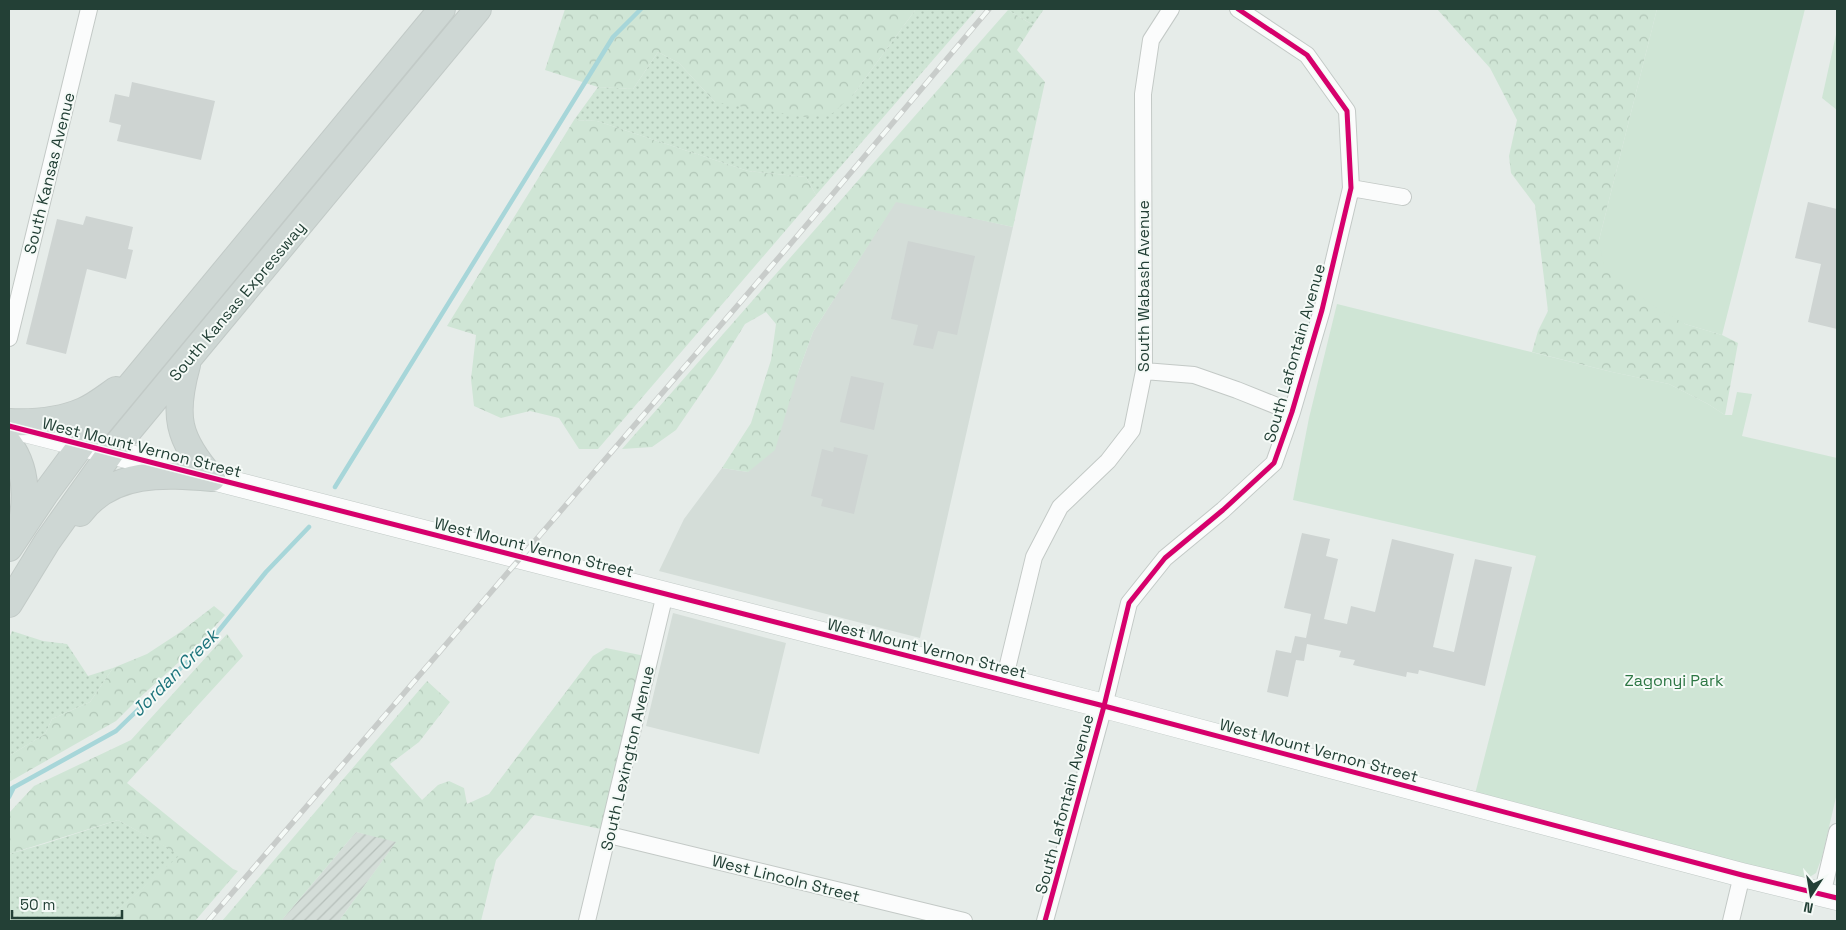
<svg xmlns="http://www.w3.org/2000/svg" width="1846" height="930" font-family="'Space Grotesk',sans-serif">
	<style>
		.built { fill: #d4ddd8 }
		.industrial { fill: url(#industrial-furrows) }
		.grass { fill: url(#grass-dots) }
		.forest { fill: url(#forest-crowns) }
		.park { fill: #cfe5d5 }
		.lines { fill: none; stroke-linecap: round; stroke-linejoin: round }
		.stream { stroke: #a7d6d9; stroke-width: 4.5 }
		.building { fill: #ced4d2 }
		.street-casing { stroke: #c3c9c6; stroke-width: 18 }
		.secondary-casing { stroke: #c1c9c6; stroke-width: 25 }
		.primary-casing { stroke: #c2cac7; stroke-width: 28 }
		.street { stroke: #fbfcfc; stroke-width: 16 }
		.secondary { stroke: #fbfcfc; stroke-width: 24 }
		.primary { stroke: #ced7d4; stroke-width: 26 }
		.rail-casing { stroke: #c8ccca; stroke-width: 5.5 }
		.rail { stroke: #f5faf7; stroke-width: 4; stroke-dasharray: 11; stroke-linecap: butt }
		.cycleway-casing { stroke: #f5faf7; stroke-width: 8 }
		.cycleway { stroke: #d6006c; stroke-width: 5 }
		.labels { text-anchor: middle; stroke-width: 4; stroke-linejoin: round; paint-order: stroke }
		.street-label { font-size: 16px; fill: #234036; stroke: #f5faf7 }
		.park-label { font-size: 16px; fill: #2d7744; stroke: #f5faf7 }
		.water-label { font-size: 18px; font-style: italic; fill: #1d747c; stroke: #f5faf7 }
	</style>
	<defs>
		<pattern id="industrial-furrows" width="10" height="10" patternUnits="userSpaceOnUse" patternTransform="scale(1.25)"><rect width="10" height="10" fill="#d4ddd8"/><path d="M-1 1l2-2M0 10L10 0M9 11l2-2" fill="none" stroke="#b6bfba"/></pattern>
		<pattern id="grass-dots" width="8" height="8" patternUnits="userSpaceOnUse" patternTransform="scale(1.25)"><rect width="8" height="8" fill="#cfe5d5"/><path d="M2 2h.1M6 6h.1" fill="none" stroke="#b1c6b7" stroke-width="1.8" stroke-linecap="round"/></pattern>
		<pattern id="forest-crowns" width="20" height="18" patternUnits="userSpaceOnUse" patternTransform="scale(1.25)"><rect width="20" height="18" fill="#cfe5d5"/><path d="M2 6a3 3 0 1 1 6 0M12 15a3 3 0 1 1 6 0" fill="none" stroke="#b1c6b7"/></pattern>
	</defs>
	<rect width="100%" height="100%" fill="#e6ece9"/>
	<path class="built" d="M896,201L1013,227L920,638L659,571L684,519L722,468L748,472L798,373L813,332Z
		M673,613L786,643L759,754L646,726Z"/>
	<path class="industrial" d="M356,832L397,841L339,921H281Z"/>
	<path class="grass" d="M916,9H977L816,195L806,177L748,171L597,121L574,120L598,87L633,89L658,52L679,63L715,102L853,95Z
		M1009,9H1044L1033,25L1008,10Z
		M12,631L43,641L67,644L88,676L113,668L90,702L52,719L45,734L9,756V639Z
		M118,820L181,855L105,921H9V854L44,844Z"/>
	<path class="forest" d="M565,9H916L853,95L833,113L805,117L715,102L679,63L658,52L633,89L598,87L545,70Z
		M1437,9H1657L1599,240L1685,324L1722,335L1738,343L1725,415L1708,404L1669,384L1612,372L1532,352L1538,331L1548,311L1535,205L1511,173L1509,156L1517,120L1490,68Z
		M1008,10L1033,25L1017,50L1045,82L1013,227L896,202L813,332L798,373L775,450L748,472L722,468L751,423L771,360L776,324L766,312L745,324L715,373L676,430L652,447L622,449Z
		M574,120L597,121L748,171L806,177L816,195L598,449H579L559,418L530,411L501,418L474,406L471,379L476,335L447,326Z
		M214,606L225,615L200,643L137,700L116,721L9,782V756L45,734L52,719L90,702L113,668L147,654L179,633Z
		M227,634L243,656L127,783L233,869L238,871L195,921H105L180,855L118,820L9,854V813L34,786L131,740Z
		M606,648L645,656L601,829L534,815L496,860L481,921H339L396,842L356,832L281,921H222L427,681L450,702L419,742L390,764L422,800L438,785L449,781L464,788L467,804L489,794L593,656Z"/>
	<path class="park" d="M1657,9H1805L1722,335L1685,324L1652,305L1604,267L1599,240Z
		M1837,30V110L1822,98Z
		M1337,304L1612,372L1669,384L1708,404L1725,415H1732L1737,392L1752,394L1742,436L1837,458V793L1822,857L1816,873L1805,880L1474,798L1536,556L1293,500L1309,418Z"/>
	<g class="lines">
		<path class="stream" d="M335,487L613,37L641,9
			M9,790L116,731L216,634L266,572L309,527
			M9,797L14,787"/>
	</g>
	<path class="building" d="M132,82L215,101L201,160L117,141L121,125L109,122L115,94L129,97Z
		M1808,202L1837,209V329L1808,322L1821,264L1795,258Z
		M86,216L133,227L128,249L133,250L126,279L87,269L66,354L26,344L57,219L83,225Z
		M908,241L975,256L957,335L938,331L933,349L913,345L918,325L891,319Z
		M851,376L884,383L874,430L840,422Z
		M834,447L868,455L854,514L821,506L823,499L811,496L822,449L833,452Z
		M1302,533L1330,539L1326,556L1338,559L1324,619L1347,624L1351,606L1375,612L1392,539L1454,554L1433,647L1454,652L1475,559L1512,567L1485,686L1419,670L1418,674L1407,672L1406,677L1353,665L1355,660L1339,657L1341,651L1307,644L1304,661L1296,660L1288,697L1267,692L1276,650L1291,653L1295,636L1306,638L1311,614L1284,608Z"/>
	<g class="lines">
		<g class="street-casing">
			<path id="street" d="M1351,188L1403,197
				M9,338L89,9
				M1144,371L1194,375L1237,390L1292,412
				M1004,681L1034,557L1060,507L1108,461L1132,430L1144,371L1143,94L1151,40L1171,9
				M609,835L964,921
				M1822,895L1837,832
				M587,921L665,594
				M1045,921L1104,706L1129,603L1165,558L1223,510L1274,463L1292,412L1322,310L1351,188L1347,111L1307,55L1238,9
				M1731,921L1742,875"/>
		</g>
		<g class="secondary-casing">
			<path id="secondary" d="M9,426L1104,706L1742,875L1837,898"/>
		</g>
		<g class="primary-casing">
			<path id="primary" d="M187,365C173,416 177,438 212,478
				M9,422C33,423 60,421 83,411C95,406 106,397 116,390
				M9,444C27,468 27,499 21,527
				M80,513C112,470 165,474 212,478
				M9,548L45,494L82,444L442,9
				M9,604L47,542L111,452L478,9"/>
		</g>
		<use href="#street" class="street"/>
		<use href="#secondary" class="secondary"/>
		<use href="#primary" class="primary"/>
		<g class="rail-casing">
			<path id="rail" d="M208,921L793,241L989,9"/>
		</g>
		<use href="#rail" class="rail"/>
		<g class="cycleway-casing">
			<path id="cycleway" d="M9,426L1104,706L1742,875L1837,898
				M1045,921L1104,706L1129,603L1165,558L1223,510L1274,463L1292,412L1322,310L1351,188L1347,111L1307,55L1238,9"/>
		</g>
		<use href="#cycleway" class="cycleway"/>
	</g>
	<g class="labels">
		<g class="street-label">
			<text transform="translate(49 173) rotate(-76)" y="6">South Kansas Avenue</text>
			<text transform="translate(1143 286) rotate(-90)" y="6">South Wabash Avenue</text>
			<text transform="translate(237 301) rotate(-50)" y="6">South Kansas Expressway</text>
			<text transform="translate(1294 353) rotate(-74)" y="6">South Lafontain Avenue</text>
			<text transform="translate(142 447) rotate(14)" y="6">West Mount Vernon Street</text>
			<text transform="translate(534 547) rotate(14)" y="6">West Mount Vernon Street</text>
			<text transform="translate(927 648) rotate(14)" y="6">West Mount Vernon Street</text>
			<text transform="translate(1319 750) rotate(15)" y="6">West Mount Vernon Street</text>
			<text transform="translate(627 758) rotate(-77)" y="6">South Lexington Avenue</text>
			<text transform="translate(1064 804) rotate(-75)" y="6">South Lafontain Avenue</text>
			<text transform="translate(786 878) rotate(14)" y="6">West Lincoln Street</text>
		</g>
		<g class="park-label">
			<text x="1674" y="686">Zagonyi Park</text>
		</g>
		<g class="water-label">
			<text transform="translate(175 673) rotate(-45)" y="6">Jordan Creek</text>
		</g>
	</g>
	<rect width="1846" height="930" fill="none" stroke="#234036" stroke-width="20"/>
	<g transform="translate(1811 895) rotate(192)" stroke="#f5faf7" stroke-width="4" paint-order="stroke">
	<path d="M0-4L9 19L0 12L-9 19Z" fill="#234036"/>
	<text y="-8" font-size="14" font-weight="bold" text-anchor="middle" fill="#234036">N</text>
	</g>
	<path d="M12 910v8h110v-8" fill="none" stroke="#234036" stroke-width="2.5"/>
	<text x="20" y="910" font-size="15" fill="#234036" stroke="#f5faf7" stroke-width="4" paint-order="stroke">50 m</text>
</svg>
